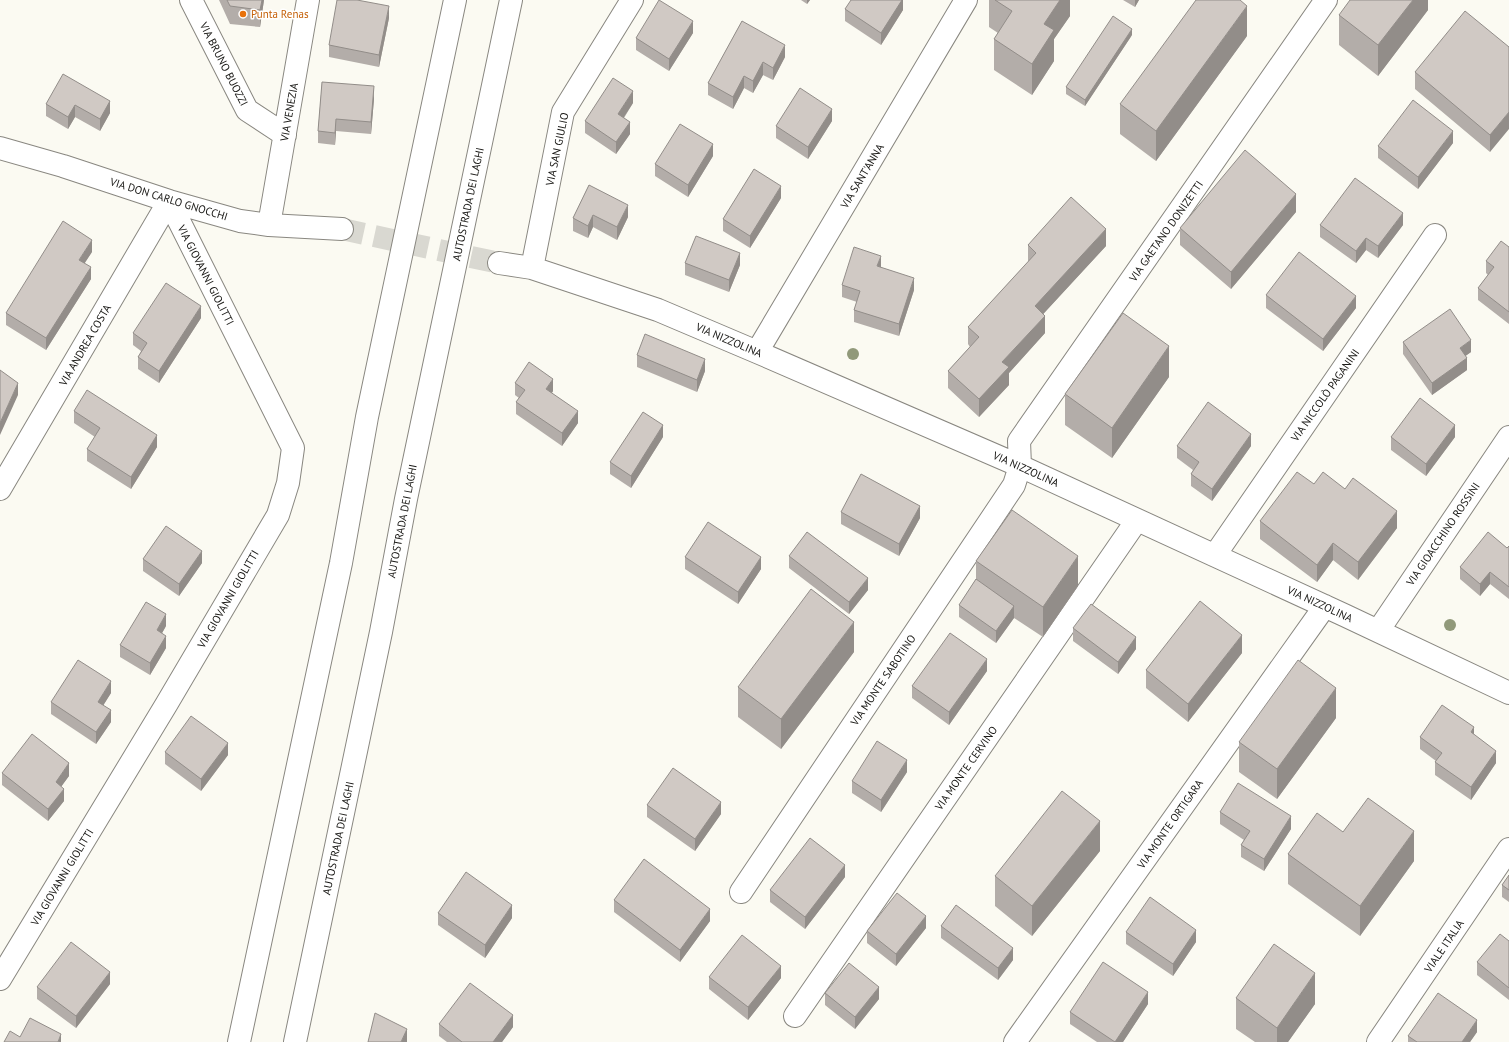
<svg xmlns="http://www.w3.org/2000/svg" width="1509" height="1042" font-family="'PT Sans',sans-serif">
	<style>
		.lines { fill: none; stroke-linecap: round; stroke-linejoin: round }
		.street-tunnel { stroke: #d9d8d1; stroke-width: 22; stroke-dasharray: 22 11; stroke-linecap: butt }
		.street-casing { stroke: #898780; stroke-width: 24 }
		.highway-casing { stroke: #898780; stroke-width: 24 }
		.street { stroke: #fff; stroke-width: 22 }
		.highway { stroke: #fff; stroke-width: 22 }
		.tree { fill: #91997a }
		.wall { fill: #b3ada9 }
		.shaded-wall { fill: #928d89 }
		.building { fill: #d0c9c4; stroke: #928d89 }
		.food-dot { fill: #e8710a; stroke: #fff; stroke-width: 1.5 }
		.labels { text-anchor: middle; stroke-width: 3; stroke-linejoin: round; paint-order: stroke }
		.food-label { font-size: 11px; fill: #c56008; stroke: #fff; text-anchor: start }
		.street-label { font-size: 11px; fill: #171613; stroke: #fff }
	</style>
	<rect width="100%" height="100%" fill="#fbfaf2"/>
	<g class="lines">
		<path class="street-tunnel" d="M342,229L499,263"/>
		<g class="street-casing">
			<path id="street" d="M191,0L247,110L285,135
				M0,148L63,166L169,201L240,221L269,225L342,229
				M269,225L308,0
				M499,263L532,268L658,310L757,352L1020,466L1344,615L1509,693
				M532,268L563,112L632,0
				M757,352L966,0
				M0,489L169,201
				M1215,555L1435,235
				M1378,631L1509,437
				M741,892L1014,485L1020,466L1019,441L1326,0
				M0,979L166,705L278,515L288,483L293,448L169,201
				M795,1016L1137,520
				M1015,1042L1325,606
				M1378,1042L1509,849"/>
		</g>
		<g class="highway-casing">
			<path id="highway" d="M239,1042L341,563L367,417L455,0
				M295,1042L381,632L406,499L511,0"/>
		</g>
		<use href="#street" class="street"/>
		<use href="#highway" class="highway"/>
	</g>
	<g class="tree">
		<circle cx="853" cy="354" r="6"/>
		<circle cx="1450" cy="625" r="6"/>
	</g>
	<path class="wall" d="M219,0H264L260,27L230,24Z
		M801,0H810L807,4Z
		M903,0V10L881,45L845,21V9Z
		M989,0H1070V16L1054,39V61L1032,95L994,70V39L998,33L989,27Z
		M1123,0H1139L1135,7Z
		M1428,0V10L1378,76L1339,45V15Z
		M389,18L379,67L329,57V45Z
		M742,21L785,57L773,80L763,75L753,93L744,88L733,109L708,95V83Z
		M693,33L669,71L636,50V38Z
		M1132,35L1085,106L1066,94V87Z
		M1247,36L1156,161L1120,134V104Z
		M1509,47L1490,152L1415,89V72Z
		M322,82L374,99L371,134L336,131L335,145L318,143V131Z
		M110,101V113L100,131L75,117L68,129L46,116V104Z
		M633,103L624,118L630,134L616,154L585,133V121Z
		M832,121L808,159L776,138V126Z
		M1453,143L1418,189L1378,158V146Z
		M713,156L688,197L655,176V164Z
		M589,185L628,217L617,240L593,227L588,238L573,231V218Z
		M781,198L750,248L723,231V219Z
		M1296,212L1231,289L1180,245V228Z
		M1320,225H1403L1378,258L1366,250L1356,263L1320,237Z
		M1028,245L1106,246L1043,314L1045,333L1009,373V385L979,417L948,388V371L970,347L968,344V327L1028,262Z
		M1509,247V324L1478,300V288L1488,275L1486,273V261Z
		M92,252L84,263L91,279L46,350L6,325V313Z
		M685,263L740,265L729,292L685,275Z
		M881,267L914,290L899,336L854,322V310L857,302L842,297V285Z
		M1266,295L1356,308L1323,351L1266,308Z
		M201,318L159,383L138,369V357L141,351L133,345V333Z
		M1403,342L1471,352L1465,356L1467,370L1432,395L1403,354Z
		M637,355L705,371L697,392L637,367Z
		M1169,377L1112,458L1065,425V394Z
		M515,383L553,391L552,393L578,423L562,446L516,414V402L519,398L515,395Z
		M74,411L157,447L131,489L87,461V449L95,437L74,423Z
		M663,437L631,488L610,474V462Z
		M1391,437H1455L1426,476L1391,450Z
		M1177,446H1251L1212,501L1191,486V474L1193,470L1177,458Z
		M1314,484L1345,489L1397,528L1358,580L1333,560L1317,582L1260,539V521Z
		M841,512L920,518L899,556L841,524Z
		M1509,546V599L1490,584L1480,596L1460,579V567L1507,548Z
		M789,556L868,590L849,614L789,568Z
		M685,557L761,569L738,604L685,569Z
		M143,559L202,563L179,596L143,571Z
		M976,561L1078,586L1043,637L1014,618L996,643L959,617V605L976,579Z
		M166,626L162,633L166,648L150,675L120,657V645Z
		M1073,628L1136,649L1118,674L1073,641Z
		M854,652L781,749L738,717V687Z
		M1242,653L1188,722L1146,688V670Z
		M987,671L949,725L912,698V686Z
		M111,693L103,705L111,722L96,744L51,714V702Z
		M1336,718L1277,799L1239,772V742Z
		M1474,735L1496,763L1471,800L1435,775V762L1436,761L1420,749V737Z
		M165,752L228,755L201,791L165,764Z
		M907,772L881,812L852,793V781Z
		M2,773L69,776L61,786L64,801L48,821L2,785Z
		M647,805L721,814L695,851L647,817Z
		M1220,812L1291,829L1264,871L1241,857V845L1244,840L1220,824Z
		M1343,832L1414,861L1360,936L1288,884V854Z
		M1100,851L1032,936L995,906V876Z
		M1509,875V902L1502,897V885Z
		M845,877L805,929L770,902V890Z
		M614,900L710,921L680,962L614,912Z
		M438,913L512,918L485,958L438,925Z
		M941,926L1013,960L998,980L941,938Z
		M926,928L896,966L867,943V931Z
		M1126,932L1196,942L1173,976L1126,944Z
		M1509,941V1000L1477,975V962Z
		M709,977L781,978L748,1020L709,989Z
		M110,984L76,1028L37,999V987Z
		M825,993L879,999L855,1029L825,1005Z
		M1236,998L1315,1004L1288,1042H1255L1236,1029Z
		M1148,1004L1123,1042H1097L1070,1024V1012Z
		M439,1024L513,1027L502,1042H447L439,1036Z
		M1477,1032L1470,1042H1408V1036Z"/>
	<path class="shaded-wall" d="M262,0H264L260,27V10Z
		M807,0H810L807,4Z
		M902,0H903V10L881,45V33Z
		M1060,0H1070V16L1054,39V61L1032,95V64L1044,24Z
		M1135,0H1139L1135,7Z
		M1413,0H1428V10L1378,76V45Z
		M389,6V18L379,67V55Z
		M1247,6V36L1156,161V131Z
		M693,21V33L669,71V59Z
		M1132,29V35L1085,106V100Z
		M785,45V57L773,80V68Z
		M763,62V75L753,93V81Z
		M744,76V88L733,109V97Z
		M374,86V99L371,134V122Z
		M633,91V103L618,126V114Z
		M110,101V113L100,131V119Z
		M75,105V117L68,129V117Z
		M832,109V121L808,159V147Z
		M1509,112V129L1490,152V135Z
		M336,119V131L335,145V133Z
		M630,122V134L616,154V142Z
		M1453,131V143L1418,189V177Z
		M713,144V156L688,197V185Z
		M781,186V198L750,248V236Z
		M1296,194V212L1231,289V272Z
		M628,205V217L617,240V227Z
		M1403,213V225L1378,258V246Z
		M593,215V227L588,238V226Z
		M1106,229V246L1035,323V306Z
		M1366,238V250L1356,263V251Z
		M92,240V252L79,272V260Z
		M740,253V265L729,292V280Z
		M881,256V268L877,266Z
		M91,267V279L46,350V338Z
		M914,278V290L899,336V324Z
		M1356,296V308L1323,351V339Z
		M201,306V318L159,383V371Z
		M1045,316V333L1009,373V385L979,417V399L1002,362Z
		M1471,340V352L1460,360V348Z
		M1169,346V377L1112,458V428Z
		M1467,358V370L1432,395V383Z
		M705,359V371L697,392V380Z
		M553,379V391L546,402V389Z
		M18,383V395L0,435V423Z
		M578,411V423L562,446V433Z
		M663,425V437L631,488V476Z
		M1455,425V437L1426,476V464Z
		M1251,434V446L1212,501V489Z
		M157,435V447L131,489V477Z
		M920,506V518L899,556V544Z
		M1397,511V528L1358,580V562Z
		M1333,543V560L1317,582V565Z
		M202,551V563L179,596V584Z
		M1078,556V586L1043,637V607Z
		M761,557V569L738,604V592Z
		M1490,572V584L1480,596V584Z
		M868,578V590L849,614V602Z
		M1014,606V618L996,643V631Z
		M166,614V626L157,642V630Z
		M854,622V652L781,749V719Z
		M1242,635V653L1188,722V704Z
		M166,636V648L150,675V663Z
		M1136,637V649L1118,674V662Z
		M987,659V671L949,725V712Z
		M111,681V693L98,714V702Z
		M1336,688V718L1277,799V769Z
		M111,710V722L96,744V732Z
		M1474,727V739L1471,732Z
		M228,743V755L201,791V779Z
		M1496,751V763L1471,800V787Z
		M907,760V772L881,812V800Z
		M69,763V776L56,794V782Z
		M64,789V801L48,821V809Z
		M721,802V814L695,851V839Z
		M1291,816V829L1264,871V859Z
		M1100,821V851L1032,936V906Z
		M1414,831V861L1360,936V906Z
		M845,865V877L805,929V917Z
		M512,905V918L485,958V945Z
		M710,909V921L680,962V950Z
		M926,916V928L896,966V954Z
		M1196,930V942L1173,976V964Z
		M1013,948V960L998,980V968Z
		M781,966V978L748,1020V1007Z
		M110,972V984L76,1028V1016Z
		M1315,973V1004L1288,1042H1277V1028Z
		M879,987V999L855,1029V1017Z
		M1148,992V1004L1123,1042H1115Z
		M513,1015V1027L502,1042H493Z
		M1477,1020V1032L1470,1042H1462Z
		M407,1029V1042H401Z
		M61,1034V1042H58Z"/>
	<path class="building" d="M227,0H262L260,10L230,6Z
		M337,0H357L389,6L379,55L329,45Z
		M659,0L693,21L669,59L636,38Z
		M851,0H902L881,33L845,9Z
		M995,0H1060L1044,24L1054,30L1032,64L994,39L1012,11Z
		M1196,0H1240L1247,6L1156,131L1120,104Z
		M1350,0H1413L1378,45L1339,15Z
		M1465,11L1509,47V112L1490,135L1415,72Z
		M1113,16L1132,29L1085,100L1066,87Z
		M742,21L785,45L773,68L763,62L753,81L744,76L733,97L708,83Z
		M63,74L110,101L100,119L75,105L68,117L46,104Z
		M613,78L633,91L618,114L630,122L616,142L585,121Z
		M322,82L374,86L371,122L336,119L335,133L318,131Z
		M800,88L832,109L808,147L776,126Z
		M1413,100L1453,131L1418,177L1378,146Z
		M680,124L713,144L688,185L655,164Z
		M1245,150L1296,194L1231,272L1180,228Z
		M754,169L781,186L750,236L723,219Z
		M1355,178L1403,213L1378,246L1366,238L1356,251L1320,225Z
		M589,185L628,205L617,227L593,215L588,226L573,218Z
		M1071,197L1106,229L1035,306L1045,316L1002,362L1009,367L979,399L948,371L979,337L968,327L1036,253L1028,245Z
		M63,221L92,240L79,260L91,267L46,338L6,313Z
		M696,236L740,253L729,280L685,263Z
		M1501,241L1509,247V312L1478,288L1494,267L1486,261Z
		M854,247L881,256L877,266L914,278L899,324L854,310L860,291L842,285Z
		M1299,252L1356,296L1323,339L1266,295Z
		M166,283L201,306L159,371L138,357L147,343L133,333Z
		M1450,309L1471,340L1460,348L1467,358L1432,383L1403,342Z
		M1123,313L1169,346L1112,428L1065,394Z
		M645,334L705,359L697,380L637,355Z
		M529,362L553,379L546,389L578,411L562,433L516,402L525,390L515,383Z
		M0,370L18,383L0,423Z
		M87,390L157,435L131,477L87,449L100,428L74,411Z
		M1420,398L1455,425L1426,464L1391,437Z
		M1208,402L1251,434L1212,489L1191,474L1199,462L1177,446Z
		M643,412L663,425L631,476L610,462Z
		M1297,472L1314,484L1323,472L1345,489L1353,478L1397,511L1358,562L1333,543L1317,565L1260,521Z
		M861,474L920,506L899,544L841,512Z
		M1012,510L1078,556L1043,607L976,561Z
		M708,522L761,557L738,592L685,557Z
		M166,526L202,551L179,584L143,559Z
		M807,532L868,578L849,602L789,556Z
		M1488,532L1507,548L1509,546V587L1490,572L1480,584L1460,567Z
		M976,579L1014,606L996,631L959,605Z
		M811,589L854,622L781,719L738,687Z
		M1200,601L1242,635L1188,704L1146,670Z
		M146,602L166,614L157,630L166,636L150,663L120,645Z
		M1091,604L1136,637L1118,662L1073,628Z
		M950,633L987,659L949,712L912,686Z
		M78,660L111,681L98,702L111,710L96,732L51,702Z
		M1298,660L1336,688L1277,769L1239,742Z
		M1442,705L1474,727L1471,732L1496,751L1471,787L1435,762L1442,753L1420,737Z
		M191,716L228,743L201,779L165,752Z
		M32,734L69,763L56,782L64,789L48,809L2,773Z
		M877,741L907,760L881,800L852,781Z
		M673,768L721,802L695,839L647,805Z
		M1238,783L1291,816L1264,859L1241,845L1250,831L1220,812Z
		M1062,791L1100,821L1032,906L995,876Z
		M1368,798L1414,831L1360,906L1288,854L1317,813L1343,832Z
		M810,838L845,865L805,917L770,890Z
		M644,859L710,909L680,950L614,900Z
		M466,872L512,905L485,945L438,913Z
		M1509,875V890L1502,885Z
		M897,893L926,916L896,954L867,931Z
		M1150,897L1196,930L1173,964L1126,932Z
		M956,905L1013,948L998,968L941,926Z
		M1500,934L1509,941V988L1477,962Z
		M742,935L781,966L748,1007L709,977Z
		M71,942L110,972L76,1016L37,987Z
		M1274,944L1315,973L1277,1028L1236,998Z
		M1103,962L1148,992L1115,1042L1070,1012Z
		M849,963L879,987L855,1017L825,993Z
		M470,983L513,1015L493,1042H462L439,1024Z
		M1438,993L1477,1020L1462,1042H1417L1408,1036Z
		M375,1013L407,1029L401,1042H368Z
		M30,1018L61,1034L58,1042H4L10,1031L20,1037Z"/>
	<circle class="food-dot" cx="243" cy="14" r="4"/>
	<g class="labels">
		<g class="food-label">
			<text x="251" y="18">Punta Renas</text>
		</g>
		<g class="street-label">
			<text transform="translate(224 64) rotate(63)" y="4">VIA BRUNO BUOZZI</text>
			<text transform="translate(289 112) rotate(-80)" y="4">VIA VENEZIA</text>
			<text transform="translate(557 149) rotate(-78)" y="4">VIA SAN GIULIO</text>
			<text transform="translate(862 176) rotate(-59)" y="4">VIA SANT'ANNA</text>
			<text transform="translate(169 199) rotate(17)" y="4">VIA DON CARLO GNOCCHI</text>
			<text transform="translate(468 204) rotate(-78)" y="4">AUTOSTRADA DEI LAGHI</text>
			<text transform="translate(1166 231) rotate(-55)" y="4">VIA GAETANO DONIZETTI</text>
			<text transform="translate(206 275) rotate(63)" y="4">VIA GIOVANNI GIOLITTI</text>
			<text transform="translate(729 340) rotate(23)" y="4">VIA NIZZOLINA</text>
			<text transform="translate(85 345) rotate(-60)" y="4">VIA ANDREA COSTA</text>
			<text transform="translate(1325 395) rotate(-55)" y="4">VIA NICCOLÒ PAGANINI</text>
			<text transform="translate(1026 469) rotate(24)" y="4">VIA NIZZOLINA</text>
			<text transform="translate(402 521) rotate(-79)" y="4">AUTOSTRADA DEI LAGHI</text>
			<text transform="translate(1443 534) rotate(-56)" y="4">VIA GIOACCHINO ROSSINI</text>
			<text transform="translate(228 599) rotate(-60)" y="4">VIA GIOVANNI GIOLITTI</text>
			<text transform="translate(1320 604) rotate(25)" y="4">VIA NIZZOLINA</text>
			<text transform="translate(883 680) rotate(-56)" y="4">VIA MONTE SABOTINO</text>
			<text transform="translate(966 768) rotate(-55)" y="4">VIA MONTE CERVINO</text>
			<text transform="translate(1170 824) rotate(-55)" y="4">VIA MONTE ORTIGARA</text>
			<text transform="translate(338 838) rotate(-78)" y="4">AUTOSTRADA DEI LAGHI</text>
			<text transform="translate(62 877) rotate(-59)" y="4">VIA GIOVANNI GIOLITTI</text>
			<text transform="translate(1444 946) rotate(-56)" y="4">VIALE ITALIA</text>
		</g>
	</g>
</svg>
